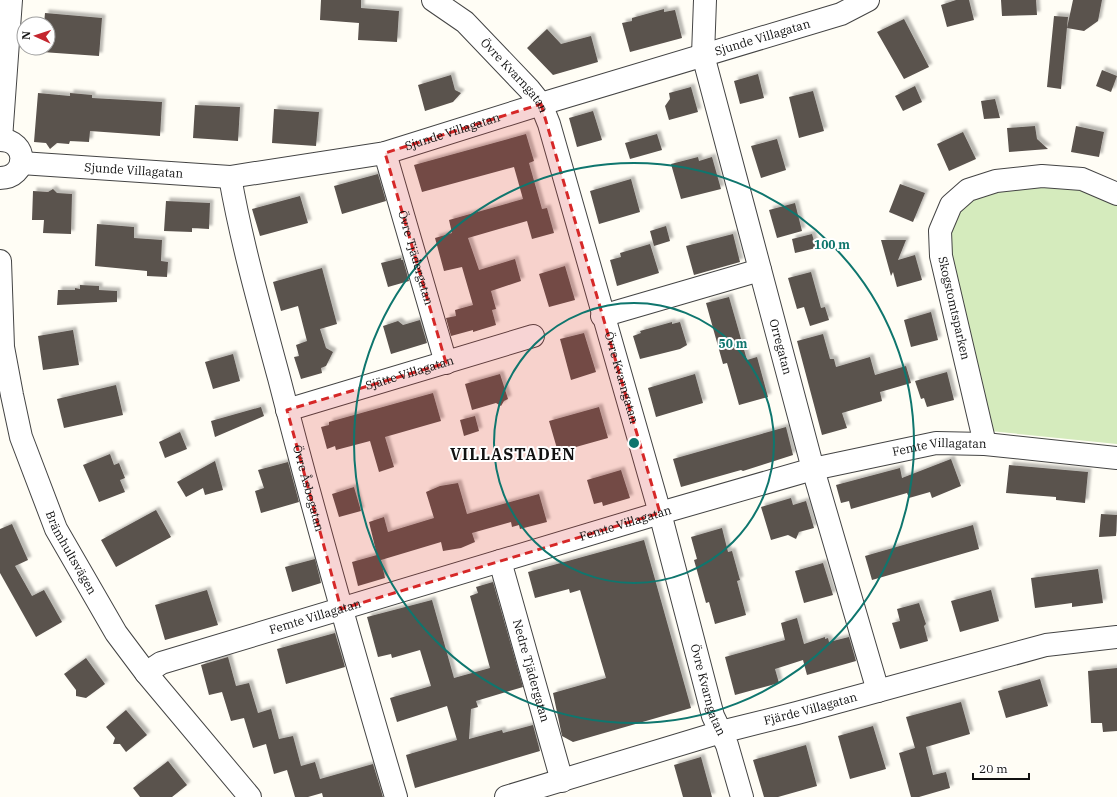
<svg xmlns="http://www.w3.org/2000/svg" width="1117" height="797" font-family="'IBM Plex Serif',serif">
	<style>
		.green { fill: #d5ebbd }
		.building { fill: #5a524d; filter: url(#shadow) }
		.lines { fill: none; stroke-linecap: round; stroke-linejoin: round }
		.minor-casing { stroke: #444; stroke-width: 24 }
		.minor { stroke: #fff; stroke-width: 22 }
		.marked { fill: #d62828; fill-opacity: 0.2; stroke: #d62828; stroke-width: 3; stroke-dasharray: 8 5; stroke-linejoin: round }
		.ring { fill: none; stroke: #0f766e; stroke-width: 2 }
		.labels { text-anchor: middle; stroke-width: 4; stroke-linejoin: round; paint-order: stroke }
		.street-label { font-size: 12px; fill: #111; stroke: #fff }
		.district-label { font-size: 16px; font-weight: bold; letter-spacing: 1px; fill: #111; stroke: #fff }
		.centre { fill: #0f766e; stroke: #fff; stroke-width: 2 }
		.ring-label { font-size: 12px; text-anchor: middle; font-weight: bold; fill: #0f766e; stroke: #fff; stroke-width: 4; stroke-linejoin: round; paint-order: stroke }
	</style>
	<defs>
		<filter id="shadow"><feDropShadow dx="3.5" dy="-3.5" stdDeviation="1" flood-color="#0004"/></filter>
	</defs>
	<rect width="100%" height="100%" fill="#fffdf5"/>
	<path class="green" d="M1080,184L1117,202V444L990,431L948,256V233L958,209L974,194L999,186Z"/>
	<path class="building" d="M321,0H361V8L399,11L397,42L358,40L359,23L320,20Z
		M956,0H969L974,20L947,27L941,5Z
		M1001,0H1036L1037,15L1002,16Z
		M1073,0H1102L1098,21L1084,31L1067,28Z
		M664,9V12L675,10L682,38L630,52L622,23L632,21V18Z
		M45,13L102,18L99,56L42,52V48H48V24H44Z
		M1054,16L1068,17L1061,89L1047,87Z
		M904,19L929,67L904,79L877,32Z
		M547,29L561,44L591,36L598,62L553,75L527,48Z
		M1102,70L1117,76L1111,92L1096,86Z
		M758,74L764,98L740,104L734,81Z
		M451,75L455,90L461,93L453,102L425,111L418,85Z
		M915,86L922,102L903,111L895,96Z
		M691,87L698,112L669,120L665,106L670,99L669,93Z
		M813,91L824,131L799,138L789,97Z
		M38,93L70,96V93L92,95V98L162,102L160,136L90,131L89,142L70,141L69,144L57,143L50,149L46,143L34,142Z
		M995,99L1000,118L984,119L981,101Z
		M195,105L240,107L238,141L193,138Z
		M274,109L319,112L316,146L272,143Z
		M593,111L602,140L577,147L569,118Z
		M1035,126L1037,139L1048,149L1009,152L1007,128Z
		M1076,126L1104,132L1099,157L1071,152Z
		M963,132L976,159L949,171L937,144Z
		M526,134L534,161L529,163L542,209L547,208L554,233L532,239L527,221L468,238L479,270L515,259L521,281L491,291L496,309L492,310L496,325L473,332V330L451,336L446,318L456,316L455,310L473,305L462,267L444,271L435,238L452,233L449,220L523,199L514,167L422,192L414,165Z
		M657,134L662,150L630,159L625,143Z
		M777,139L786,170L761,178L751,146Z
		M698,157L699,161L712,157L721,189L681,199L671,164Z
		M378,174L386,201L342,214L334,186Z
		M631,179L640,212L599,224L590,191Z
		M900,184L925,193L913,222L889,212Z
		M53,189L57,193L72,194L71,234L43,233L44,220H32L33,191L48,192Z
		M300,196L308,223L260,236L252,209Z
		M166,201L210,203L209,229L192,228V232L164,231Z
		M795,203L802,231L777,238L769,210Z
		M97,224L134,227V238L162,240L161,261L168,262L167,277L147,276V271L95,266Z
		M666,226L670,241L654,246L650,231Z
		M733,234L740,262L694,275L686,246Z
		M812,234L816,248L795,253L792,239Z
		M881,240H906L898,260L915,255L922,280L897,287L893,272L891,276Z
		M650,244L659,273L617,286L610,260L621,257L620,253Z
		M401,258V260H403L409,281L388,287L381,263Z
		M565,266L575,300L549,307L539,274Z
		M322,268L337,324L320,329L326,348L333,352L326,366L321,368L322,373L301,379L294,357L299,356L296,345L307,341L298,306L281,311L273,282Z
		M811,272L821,308L825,307L829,320L810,326L804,307L797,309L788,278Z
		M80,285L99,286V290L117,291V302L57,305L58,290H75V288L80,289Z
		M729,297L747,360L757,357L768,397L739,405L727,363L723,364L706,303Z
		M931,312L938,340L911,347L904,320Z
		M420,320L427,343L391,354L383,326L398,321L403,325Z
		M672,322V324L680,322L687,345L680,349L640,359L633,336L641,333L640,331Z
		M73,330L79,365L43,370L38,336Z
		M584,333L596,372L571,380L560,339Z
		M823,334L830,359H834L836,367L870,357L875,375L906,366L911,383L880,392L882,401L842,413L847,428L822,435L797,341Z
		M233,354L240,381L213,389L205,362Z
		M947,372L954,400L927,407L924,398L921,399L915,381Z
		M500,374L508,399L504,401L501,406L496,403L472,410L465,384Z
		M695,374L703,403L656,417L648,388Z
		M116,385L123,415L64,428L57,399Z
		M433,393L441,421L385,437L394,467L379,472L370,441L336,450L335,446L327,449L321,427L329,425V422Z
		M261,407L264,416L215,437L211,421Z
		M599,407L608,438L558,452L549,421Z
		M475,416L479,431L464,436L460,420Z
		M786,427L793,455L743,471L741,470L681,487L673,459Z
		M180,432L187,449L165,458L159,442Z
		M110,454L114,465L119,463L125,478L120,480L125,492L99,502L83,465Z
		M951,459L961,486L932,498L930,492L909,498L907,493L851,509L849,501L841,503L836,485L900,468L902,478Z
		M215,461L223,490L205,495L203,488L186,497L177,482Z
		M288,462L299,502L261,513L255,491L264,488L258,470Z
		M1009,465L1088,472L1085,503L1056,500V497L1006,493Z
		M621,470L630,498L603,506L602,502L594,504L587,480Z
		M458,483L467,514L539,494L547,522L520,529L519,525L512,527L511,522L472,533L475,542L461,548L443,551L441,542L381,560L385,578L358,586L352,562L377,555L369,522L384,517L388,532L434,518L426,492L440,486Z
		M354,487L361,511L339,517L332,494Z
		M791,498L793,505L806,501L814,528L799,532L796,539L788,535L771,540L761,507Z
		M156,510L171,537L116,567L101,540Z
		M1101,514L1117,515L1116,536L1099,537Z
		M12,524L28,560L15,566L32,596L44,590L62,622L36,637L0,573V529Z
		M973,525L979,549L872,580L865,556Z
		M722,528L728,552L732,551L740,580L737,581L746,615L715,624L709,602L706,603L694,560L697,559L691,537Z
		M644,540L691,708L573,742L562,736L553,693L606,678L580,590L570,593L569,589L535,598L528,572Z
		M315,559L321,583L292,592L285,567Z
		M823,563L833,595L804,603L795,571Z
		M1098,569L1103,603L1072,607V603L1035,608L1031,578Z
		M493,582L523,687L476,701L478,707L471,709L469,739L502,730L503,733L533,725L540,751L415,788L406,755L457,740L447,706L397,722L390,698L431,686L420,650L392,658L391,654L378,657L367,617L432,600L454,678L490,668L470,596L478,593L476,587Z
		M207,590L218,625L165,640L155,605Z
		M991,590L999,621L960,632L951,601Z
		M919,603L926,624L924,626L928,641L900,649L892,623L900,621L897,609Z
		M797,618L804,644L825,637V639L828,638L829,642L849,637L856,661L807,675L803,660L775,669L779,683L735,695L725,657L785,640L781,623Z
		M335,633L345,667L286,684L277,649Z
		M228,657L236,686L249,683L258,713L271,709L279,739L293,736L301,766L315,762L320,779L373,764L383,797H323L322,793L308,797H295L287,770L274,774L266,744L253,748L244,718L231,721L222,692L209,695L201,665Z
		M86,658L105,684L86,698L76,696V690L64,674Z
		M1117,668V731L1103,732L1102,723H1091L1088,671Z
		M1040,679L1048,706L1006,718L998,691Z
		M961,702L970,734L926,747L933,775L946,772L950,788L919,797H911L899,753L915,748L906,717Z
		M126,710L147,735L126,752L120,744H113L115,738L106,727Z
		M873,726L886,769L850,779L838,736Z
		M806,745L817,786L778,797H764L753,760Z
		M701,757L712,797H683L674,765Z
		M168,761L187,785L172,797H140L133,788Z"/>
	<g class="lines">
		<g class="minor-casing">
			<g id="minor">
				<path id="s1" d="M433,0L465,22L529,89L541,104L549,124L660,513L713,716L727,745L742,797"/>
				<path id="s2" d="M705,0L703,55L813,469L878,691"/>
				<path d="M1,139L11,0"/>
				<path d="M0,140C29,140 28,178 0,178"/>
				<path id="s3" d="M385,153L446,363"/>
				<path id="s4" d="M21,163L230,177L385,153L541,104L841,14L868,0"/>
				<path id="s5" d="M230,177C242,245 261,311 279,378C315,518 355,658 396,797"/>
				<path id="s6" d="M0,261L3,347L12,395L21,437L56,529L116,633L146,673L250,797"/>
				<path d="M602,316L760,270"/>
				<path id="s7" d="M287,410L533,336"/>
				<path d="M985,444L941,256L940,231L951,205L968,190L996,181L1042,176L1082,179L1117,194"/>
				<path id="s8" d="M500,561L562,781"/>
				<path id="s9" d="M146,673L161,663L660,513L813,469L936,443L985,444L1117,458"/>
				<path id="s10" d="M506,797L721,732L797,713L1046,645L1117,637"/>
			</g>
		</g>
		<use href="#minor" class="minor"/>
	</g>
	<path class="marked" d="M541,104L660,513L341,609L287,410L446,363L385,153Z"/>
	<g class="ring">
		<circle cx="634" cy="443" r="140"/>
		<circle cx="634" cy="443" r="280"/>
	</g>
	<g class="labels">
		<g class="street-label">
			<text dy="4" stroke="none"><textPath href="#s4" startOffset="761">Sjunde Villagatan</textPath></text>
			<text dy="4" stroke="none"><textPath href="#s1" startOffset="112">Övre Kvarngatan</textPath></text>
			<text dy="4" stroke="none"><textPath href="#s4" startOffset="437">Sjunde Villagatan</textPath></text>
			<text dy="4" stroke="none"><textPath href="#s4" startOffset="113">Sjunde Villagatan</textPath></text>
			<text dy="4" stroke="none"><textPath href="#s3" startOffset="109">Övre Tjädergatan</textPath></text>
			<text transform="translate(954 308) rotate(77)" y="4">Skogstomtsparken</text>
			<text dy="4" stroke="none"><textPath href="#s2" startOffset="357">Orregatan</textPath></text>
			<text dy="4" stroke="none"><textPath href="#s7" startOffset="128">Sjätte Villagatan</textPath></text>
			<text dy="4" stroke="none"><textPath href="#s1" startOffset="436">Övre Kvarngatan</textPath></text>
			<text dy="4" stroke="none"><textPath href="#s9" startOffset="827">Femte Villagatan</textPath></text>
			<text dy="4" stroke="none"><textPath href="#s5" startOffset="321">Övre Åsbogatan</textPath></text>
			<text dy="4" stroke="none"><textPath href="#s9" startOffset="503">Femte Villagatan</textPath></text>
			<text dy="4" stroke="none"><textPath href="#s6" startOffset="304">Brämhultsvägen</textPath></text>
			<text dy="4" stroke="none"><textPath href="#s9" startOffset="179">Femte Villagatan</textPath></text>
			<text dy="4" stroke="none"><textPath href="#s8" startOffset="114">Nedre Tjädergatan</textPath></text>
			<text dy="4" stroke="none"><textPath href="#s1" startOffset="760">Övre Kvarngatan</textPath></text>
			<text dy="4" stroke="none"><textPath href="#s10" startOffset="317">Fjärde Villagatan</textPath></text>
		</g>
		<g class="district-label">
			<text x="513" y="460">VILLASTADEN</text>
		</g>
	</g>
	<circle cx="634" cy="443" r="6" class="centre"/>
	<g class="ring-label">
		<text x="832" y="249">100 m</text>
		<text x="733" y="348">50 m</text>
	</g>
	<g transform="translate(36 36) rotate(273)"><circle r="19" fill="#ffffff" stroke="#a0a0a0"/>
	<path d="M0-3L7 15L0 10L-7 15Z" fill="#c4262e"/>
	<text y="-6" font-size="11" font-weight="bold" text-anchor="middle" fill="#111111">N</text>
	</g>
	<path d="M973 773v6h56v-6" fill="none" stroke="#111111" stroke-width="2"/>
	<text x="979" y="773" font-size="12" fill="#111111" stroke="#ffffff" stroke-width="3" paint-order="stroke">20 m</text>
</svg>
